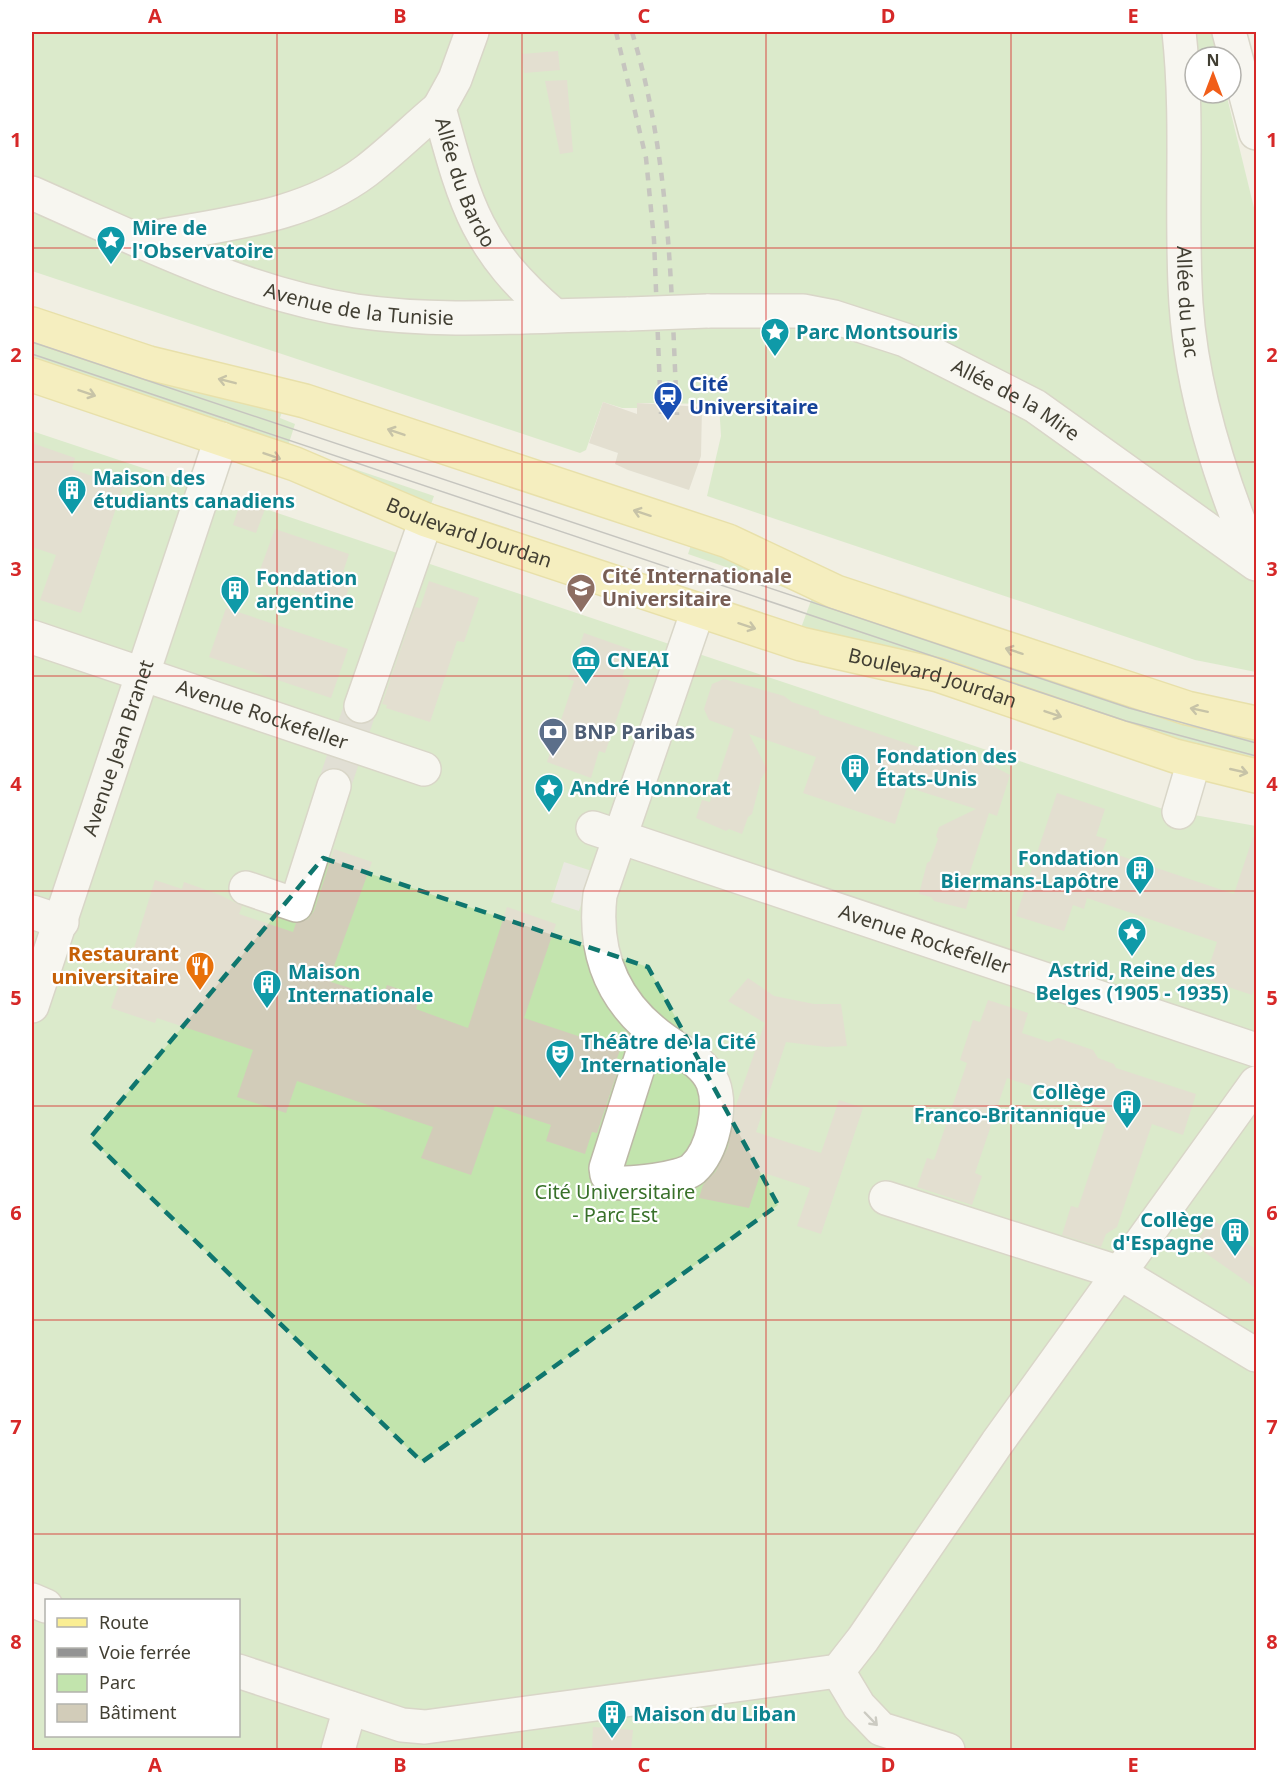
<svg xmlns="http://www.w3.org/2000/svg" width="1288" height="1782" font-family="'Noto Sans',sans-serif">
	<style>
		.green { fill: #c2e4ad; fill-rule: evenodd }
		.parking { fill: #e1e0db }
		.building { fill: #d2ccb9 }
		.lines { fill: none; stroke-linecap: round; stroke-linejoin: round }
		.minor-tunnel { stroke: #ceccc0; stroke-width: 33; stroke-dasharray: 33 16; stroke-linecap: butt }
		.minor-casing { stroke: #bcb8a6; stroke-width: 36 }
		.major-casing { stroke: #dece64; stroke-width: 36 }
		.minor { stroke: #fff; stroke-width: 33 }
		.major { stroke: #faee93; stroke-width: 33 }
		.tram { stroke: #939393; stroke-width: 1.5 }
		.rail { stroke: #939393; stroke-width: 4.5; stroke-dasharray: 8 8; stroke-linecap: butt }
		.minor-bridge-casing { stroke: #bcb8a6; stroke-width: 36; stroke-linecap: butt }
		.minor-bridge { stroke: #fff; stroke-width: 33 }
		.oneway { stroke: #958e5e }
		.oneway2 { stroke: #a09f99 }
		.marked { fill: none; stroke: #0f766e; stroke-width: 4.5; stroke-dasharray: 12 8; stroke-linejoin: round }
		.grid { fill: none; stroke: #d62828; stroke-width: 1.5; stroke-opacity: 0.55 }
		.labels { text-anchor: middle; stroke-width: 4.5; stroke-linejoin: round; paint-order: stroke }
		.street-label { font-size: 20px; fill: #423f33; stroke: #fff }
		.culture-label { font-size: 20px; font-weight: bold; fill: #0d838f; stroke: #fff; text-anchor: start }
		.transit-label { font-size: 20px; font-weight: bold; fill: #164399; stroke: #fff; text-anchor: start }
		.education-label { font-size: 20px; font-weight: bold; fill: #785e54; stroke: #fff; text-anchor: start }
		.service-label { font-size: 20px; font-weight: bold; fill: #4e5e75; stroke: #fff; text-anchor: start }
		.food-label { font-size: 20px; font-weight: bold; fill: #c56008; stroke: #fff; text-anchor: end }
		.park-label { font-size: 20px; fill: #39712a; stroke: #fff }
		.neatline { fill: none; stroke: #d62828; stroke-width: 2 }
		.grid-label { font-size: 20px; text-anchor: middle; font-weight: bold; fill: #d62828 }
	</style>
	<rect width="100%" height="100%" fill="#f1efe3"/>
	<path class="green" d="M32,32H1211L1218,57H1195V93H1226L1256,216V672L1195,660L707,496L721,436L719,404L638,403L637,408H622L603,402L586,450L580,453L32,271Z
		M32,335L285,402L280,418L295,424L288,446L32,361Z
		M32,431L1166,810L1256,826V1750H32ZM46,1600H238V1736H46Z
		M313,455L434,496L428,513Z
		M693,539L812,597L688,554Z
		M812,598L1256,736V764L798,636Z"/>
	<path class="parking" d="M896,592L1122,668L1120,676L893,600Z
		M564,862L592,871L579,911L551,902Z"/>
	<path class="building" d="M558,51L560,70L524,73L522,54Z
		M567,80L573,152L560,154L545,81Z
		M603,402L637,414V403L702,407L701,456L689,490L628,470L615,464L618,453L589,443Z
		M32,443L75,458L72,469L123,487L81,613L40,600L56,555L32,547Z
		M241,501L265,509L256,533L233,525Z
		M275,529L349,554L343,572L353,575L343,607L257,578Z
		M429,581L479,598L464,642L457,641L430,722L386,708L387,705L382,704L415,607L420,608Z
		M226,608L348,649L331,698L209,657Z
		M584,633L632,650L622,677L630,680L605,753L599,751L591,778L547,762L574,681L568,679Z
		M724,679L784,696L792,702L819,711V714L930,751L931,749L989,764L1010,775L997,816L989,813L965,887L972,889L966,909L934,901L931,897L919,894L927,863L930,861L938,839L936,836L939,827L976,809L907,787L895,824L803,793L816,757L749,734L767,769L761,779L752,814L748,817L742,834L729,829L726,831L696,818L702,800L710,802L734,729L709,720L704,709L712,684Z
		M1057,793L1105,809L1096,836L1107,839L1103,850L1234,894L1253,837H1257V983L1252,995L1205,979L1217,942L1087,898L1084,909L1073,905L1064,931L1016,916Z
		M334,849L372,862L330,977L331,982L382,998L387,985L420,996L416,1009L468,1028L507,907L556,924L524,1018L620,1050L612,1072L617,1073L597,1133L592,1132L585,1154L546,1141L551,1125L495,1106L471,1175L421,1158L433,1127L297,1081L286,1113L237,1097L253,1050L157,1018L155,1023L111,1008L120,982L123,984L155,880L182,889L184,882L220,895L242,906L239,914L293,932L296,923L308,919L314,911Z
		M748,978L774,996L814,1004H841L847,1046L826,1047L786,1042L756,1132L821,1153L839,1100L863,1108L821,1234L797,1226L810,1188L761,1172L749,1208L699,1198L703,1185L716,1171L728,1147L735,1108L765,1023L728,1001Z
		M988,1000L1028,1013L1022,1033L1049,1042L1058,1038L1093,1050L1098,1058L1114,1064L1116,1068L1196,1094L1183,1135L1152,1124L1117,1227L1106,1234L1101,1247L1062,1235L1071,1206L1078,1208L1110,1112L1007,1078L975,1173L982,1176L972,1205L917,1187L927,1158L934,1160L967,1063L960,1060L973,1020L980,1022Z
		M1212,1219L1257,1250V1289L1194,1245Z
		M593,1727L633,1730L631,1750H592Z"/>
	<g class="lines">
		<path class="minor-tunnel" d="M334,786L361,706"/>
		<g class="minor-casing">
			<g id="minor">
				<path id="s1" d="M472,32L455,79L439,108C465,203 476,249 554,315"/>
				<path id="s2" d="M1179,32C1189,122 1180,213 1186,304C1192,393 1221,481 1255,562"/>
				<path d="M1229,32L1256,133"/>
				<path id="s3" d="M32,193C137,239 241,293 356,311C446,324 538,315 629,314"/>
				<path d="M140,240C218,224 301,220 366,171C392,151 415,128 439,108"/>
				<path id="s4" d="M707,311H803L834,317L905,340L1035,406L1256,564"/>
				<path id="s5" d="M32,637L424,769"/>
				<path d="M361,706L426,520"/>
				<path d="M1179,812L1194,761"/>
				<path id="s6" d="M593,828L1256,1050"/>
				<path d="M246,888L296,905L334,786"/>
				<path d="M32,912L62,922"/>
				<path id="s7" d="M32,1006L221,439"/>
				<path d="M650,1030L606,1168L607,1175L613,1182C629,1185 681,1179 693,1169C713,1151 722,1107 713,1083C705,1063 682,1052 666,1041C614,1005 593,956 600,895L698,610"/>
				<path d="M886,1198L1120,1273L1256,1355"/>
				<path d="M32,1600L46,1606"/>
				<path d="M238,1671L402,1725L425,1727L838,1671L863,1639L997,1443L1256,1083"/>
				<path d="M838,1671L859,1706L881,1729L948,1750"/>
				<path d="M338,1750L350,1708"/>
			</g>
		</g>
		<g class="major-casing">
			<g id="major">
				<path d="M32,324L149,363L305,401L728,541L836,592L1187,708L1256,723"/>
				<path id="s8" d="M32,375L295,464L426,520L801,644L938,675L1175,756L1256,776"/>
			</g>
		</g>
		<use href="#minor" class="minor"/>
		<use href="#major" class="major"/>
		<path class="tram" d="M32,342L1129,708L1256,743
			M32,354L1126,721L1256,756"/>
		<path class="rail" d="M616,32L646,158L654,240L661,414
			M632,32C670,157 671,285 677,415"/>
		<g class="minor-bridge-casing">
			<path id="minor-bridge" d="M629,314L707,311"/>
		</g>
		<use href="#minor-bridge" class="minor-bridge"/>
	</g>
	<defs><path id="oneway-shaft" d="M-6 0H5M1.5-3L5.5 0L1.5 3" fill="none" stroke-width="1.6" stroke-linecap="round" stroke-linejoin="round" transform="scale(1.5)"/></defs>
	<g class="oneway">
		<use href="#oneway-shaft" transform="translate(227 381) rotate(-166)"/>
		<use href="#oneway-shaft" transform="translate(87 393) rotate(19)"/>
		<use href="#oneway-shaft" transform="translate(396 432) rotate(-161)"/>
		<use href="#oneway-shaft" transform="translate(272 456) rotate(19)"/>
		<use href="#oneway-shaft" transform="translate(642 513) rotate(-162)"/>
		<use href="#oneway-shaft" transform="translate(747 626) rotate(18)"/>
		<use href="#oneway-shaft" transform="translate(1014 651) rotate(-162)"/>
		<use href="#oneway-shaft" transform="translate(1199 710) rotate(-168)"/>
		<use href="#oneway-shaft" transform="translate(1053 714) rotate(19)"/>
		<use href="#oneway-shaft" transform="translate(1239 771) rotate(13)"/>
	</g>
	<use class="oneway2" href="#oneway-shaft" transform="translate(871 1719) rotate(46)"/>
	<path d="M0 0H1288V1782H0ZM323,858L648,967L778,1205L422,1462L90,1138Z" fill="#f1efe3" fill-opacity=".55" fill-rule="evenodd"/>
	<path class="marked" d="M323,858L648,967L778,1205L422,1462L90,1138Z"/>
	<path class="grid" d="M277,32V1750M522,32V1750M766,32V1750M1011,32V1750M32,248H1256M32,462H1256M32,676H1256M32,891H1256M32,1106H1256M32,1320H1256M32,1534H1256"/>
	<defs>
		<g id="sight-pin" transform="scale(1.5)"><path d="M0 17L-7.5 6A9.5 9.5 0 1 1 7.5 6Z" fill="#0f9aa8" stroke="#fff"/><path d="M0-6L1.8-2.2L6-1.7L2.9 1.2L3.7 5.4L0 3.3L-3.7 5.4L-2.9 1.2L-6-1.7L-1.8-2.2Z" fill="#fff"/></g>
		<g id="station-pin" transform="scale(1.5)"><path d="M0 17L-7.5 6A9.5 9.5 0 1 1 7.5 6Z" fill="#1a4fb4" stroke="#fff"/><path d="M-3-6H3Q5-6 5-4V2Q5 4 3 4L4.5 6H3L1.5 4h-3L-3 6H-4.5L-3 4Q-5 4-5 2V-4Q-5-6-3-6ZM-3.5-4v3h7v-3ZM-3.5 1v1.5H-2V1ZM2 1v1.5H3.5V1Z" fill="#fff"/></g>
		<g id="building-pin" transform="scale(1.5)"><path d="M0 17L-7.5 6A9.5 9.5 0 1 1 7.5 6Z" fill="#0f9aa8" stroke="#fff"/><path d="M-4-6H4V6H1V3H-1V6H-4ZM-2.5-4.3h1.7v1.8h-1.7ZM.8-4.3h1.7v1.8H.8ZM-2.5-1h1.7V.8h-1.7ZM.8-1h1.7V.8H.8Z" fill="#fff"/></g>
		<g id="university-pin" transform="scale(1.5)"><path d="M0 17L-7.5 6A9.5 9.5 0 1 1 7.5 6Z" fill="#8d6e63" stroke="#fff"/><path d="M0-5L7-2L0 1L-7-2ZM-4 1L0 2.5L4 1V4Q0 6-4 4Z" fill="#fff"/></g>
		<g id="museum-pin" transform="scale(1.5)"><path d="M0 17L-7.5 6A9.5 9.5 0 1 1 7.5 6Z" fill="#0f9aa8" stroke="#fff"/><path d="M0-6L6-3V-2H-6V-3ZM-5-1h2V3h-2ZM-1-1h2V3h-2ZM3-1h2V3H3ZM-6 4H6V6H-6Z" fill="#fff"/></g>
		<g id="bank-pin" transform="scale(1.5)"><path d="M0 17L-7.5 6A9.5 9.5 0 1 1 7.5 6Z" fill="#5c6f8a" stroke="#fff"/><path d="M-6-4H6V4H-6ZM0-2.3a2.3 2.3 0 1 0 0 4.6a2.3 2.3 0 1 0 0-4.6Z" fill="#fff"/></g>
		<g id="restaurant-pin" transform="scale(1.5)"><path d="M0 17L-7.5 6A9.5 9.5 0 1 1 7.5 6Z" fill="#e8710a" stroke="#fff"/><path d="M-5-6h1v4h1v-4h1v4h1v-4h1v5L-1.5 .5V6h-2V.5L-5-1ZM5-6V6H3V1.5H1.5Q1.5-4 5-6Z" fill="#fff"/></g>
		<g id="theatre-pin" transform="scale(1.5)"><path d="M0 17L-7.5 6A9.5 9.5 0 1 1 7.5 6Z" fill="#0f9aa8" stroke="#fff"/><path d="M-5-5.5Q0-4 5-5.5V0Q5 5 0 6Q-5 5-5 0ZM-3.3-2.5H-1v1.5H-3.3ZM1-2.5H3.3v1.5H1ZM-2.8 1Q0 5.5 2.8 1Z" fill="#fff"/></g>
	</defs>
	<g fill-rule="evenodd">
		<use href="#sight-pin" x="111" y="240"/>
		<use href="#sight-pin" x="775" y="332"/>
		<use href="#station-pin" x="668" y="396"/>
		<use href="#building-pin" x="72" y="490"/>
		<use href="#university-pin" x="581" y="588"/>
		<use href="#building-pin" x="235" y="590"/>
		<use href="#museum-pin" x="586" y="660"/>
		<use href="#bank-pin" x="553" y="732"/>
		<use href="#building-pin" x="855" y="768"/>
		<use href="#sight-pin" x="549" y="788"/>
		<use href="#building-pin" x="1140" y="870"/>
		<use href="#sight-pin" x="1132" y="932"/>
		<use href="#restaurant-pin" x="200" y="966"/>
		<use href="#building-pin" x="267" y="984"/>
		<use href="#theatre-pin" x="560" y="1054"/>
		<use href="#building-pin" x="1127" y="1104"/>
		<use href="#building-pin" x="1235" y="1232"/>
		<use href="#building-pin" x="612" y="1714"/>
	</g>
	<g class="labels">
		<g class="street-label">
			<text dy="7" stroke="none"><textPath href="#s1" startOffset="162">Allée du Bardo</textPath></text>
			<text dy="7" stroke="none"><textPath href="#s3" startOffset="348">Avenue de la Tunisie</textPath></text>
			<text dy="7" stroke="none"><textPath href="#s2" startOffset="270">Allée du Lac</textPath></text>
			<text dy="7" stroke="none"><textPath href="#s4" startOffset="328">Allée de la Mire</textPath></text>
			<text dy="7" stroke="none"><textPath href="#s8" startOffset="465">Boulevard Jourdan</textPath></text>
			<text dy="7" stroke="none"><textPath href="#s8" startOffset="951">Boulevard Jourdan</textPath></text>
			<text dy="7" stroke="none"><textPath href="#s5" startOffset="243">Avenue Rockefeller</textPath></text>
			<text dy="7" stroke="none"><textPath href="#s7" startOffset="272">Avenue Jean Branet</textPath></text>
			<text dy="7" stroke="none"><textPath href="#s6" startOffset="350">Avenue Rockefeller</textPath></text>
		</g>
		<g class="culture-label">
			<text x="132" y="235">Mire de<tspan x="132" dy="23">l'Observatoire</tspan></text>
			<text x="796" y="339">Parc Montsouris</text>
			<text x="93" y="485">Maison des<tspan x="93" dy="23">étudiants canadiens</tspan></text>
			<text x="256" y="585">Fondation<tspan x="256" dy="23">argentine</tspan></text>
			<text x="607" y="667">CNEAI</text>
			<text x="876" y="763">Fondation des<tspan x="876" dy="23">États-Unis</tspan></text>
			<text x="570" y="795">André Honnorat</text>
			<text x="1119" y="865" text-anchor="end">Fondation<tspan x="1119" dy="23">Biermans-Lapôtre</tspan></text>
			<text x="1132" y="977" text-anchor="middle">Astrid, Reine des<tspan x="1132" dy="23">Belges (1905 - 1935)</tspan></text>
			<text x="288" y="979">Maison<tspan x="288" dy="23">Internationale</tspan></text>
			<text x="581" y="1049">Théâtre de la Cité<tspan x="581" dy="23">Internationale</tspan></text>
			<text x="1106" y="1099" text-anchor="end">Collège<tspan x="1106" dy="23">Franco-Britannique</tspan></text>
			<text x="1214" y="1227" text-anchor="end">Collège<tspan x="1214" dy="23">d'Espagne</tspan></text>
			<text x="633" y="1721">Maison du Liban</text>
		</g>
		<g class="transit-label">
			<text x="689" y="391">Cité<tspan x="689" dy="23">Universitaire</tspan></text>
		</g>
		<g class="education-label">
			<text x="602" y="583">Cité Internationale<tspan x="602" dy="23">Universitaire</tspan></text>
		</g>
		<g class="service-label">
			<text x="574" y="739">BNP Paribas</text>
		</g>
		<g class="food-label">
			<text x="179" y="961">Restaurant<tspan x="179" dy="23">universitaire</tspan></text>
		</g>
		<g class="park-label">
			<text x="615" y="1199">Cité Universitaire<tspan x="615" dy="23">- Parc Est</tspan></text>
		</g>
	</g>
	<rect width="1288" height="1782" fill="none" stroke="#ffffff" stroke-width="66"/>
	<rect x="45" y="1599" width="195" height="138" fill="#ffffff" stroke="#b3b2ad" stroke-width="1.5"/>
	<rect x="57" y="1618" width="30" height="9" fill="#faee93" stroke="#b3b2ad" stroke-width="1.5"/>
	<text x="99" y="1629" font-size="18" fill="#423f33">Route</text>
	<rect x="57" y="1648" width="30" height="9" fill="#939393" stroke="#b3b2ad" stroke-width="1.5"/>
	<text x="99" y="1659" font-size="18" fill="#423f33">Voie ferrée</text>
	<rect x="57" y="1674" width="30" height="18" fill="#c2e4ad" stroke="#b3b2ad" stroke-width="1.5"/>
	<text x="99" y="1689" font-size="18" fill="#423f33">Parc</text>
	<rect x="57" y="1704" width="30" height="18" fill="#d2ccb9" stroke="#b3b2ad" stroke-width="1.5"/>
	<text x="99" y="1719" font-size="18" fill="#423f33">Bâtiment</text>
	<g transform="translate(1213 75)"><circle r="28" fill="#ffffff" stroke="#b3b2ad" stroke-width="1.5"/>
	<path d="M0-4.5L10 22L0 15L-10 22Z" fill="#f15e19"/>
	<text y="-9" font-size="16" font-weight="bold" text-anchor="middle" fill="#423f33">N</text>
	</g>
	<rect x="33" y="33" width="1222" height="1716" class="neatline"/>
	<g class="grid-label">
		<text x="155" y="23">A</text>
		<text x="400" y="23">B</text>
		<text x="644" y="23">C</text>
		<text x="888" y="23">D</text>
		<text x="1133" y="23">E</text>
		<text x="16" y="147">1</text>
		<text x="1272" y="147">1</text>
		<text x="16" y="362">2</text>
		<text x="1272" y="362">2</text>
		<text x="16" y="576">3</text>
		<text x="1272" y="576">3</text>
		<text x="16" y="791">4</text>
		<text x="1272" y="791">4</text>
		<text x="16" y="1005">5</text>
		<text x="1272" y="1005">5</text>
		<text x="16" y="1220">6</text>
		<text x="1272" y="1220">6</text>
		<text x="16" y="1434">7</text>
		<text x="1272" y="1434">7</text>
		<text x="16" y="1649">8</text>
		<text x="1272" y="1649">8</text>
		<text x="155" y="1772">A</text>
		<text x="400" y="1772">B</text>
		<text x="644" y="1772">C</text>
		<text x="888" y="1772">D</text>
		<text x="1133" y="1772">E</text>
	</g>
</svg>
